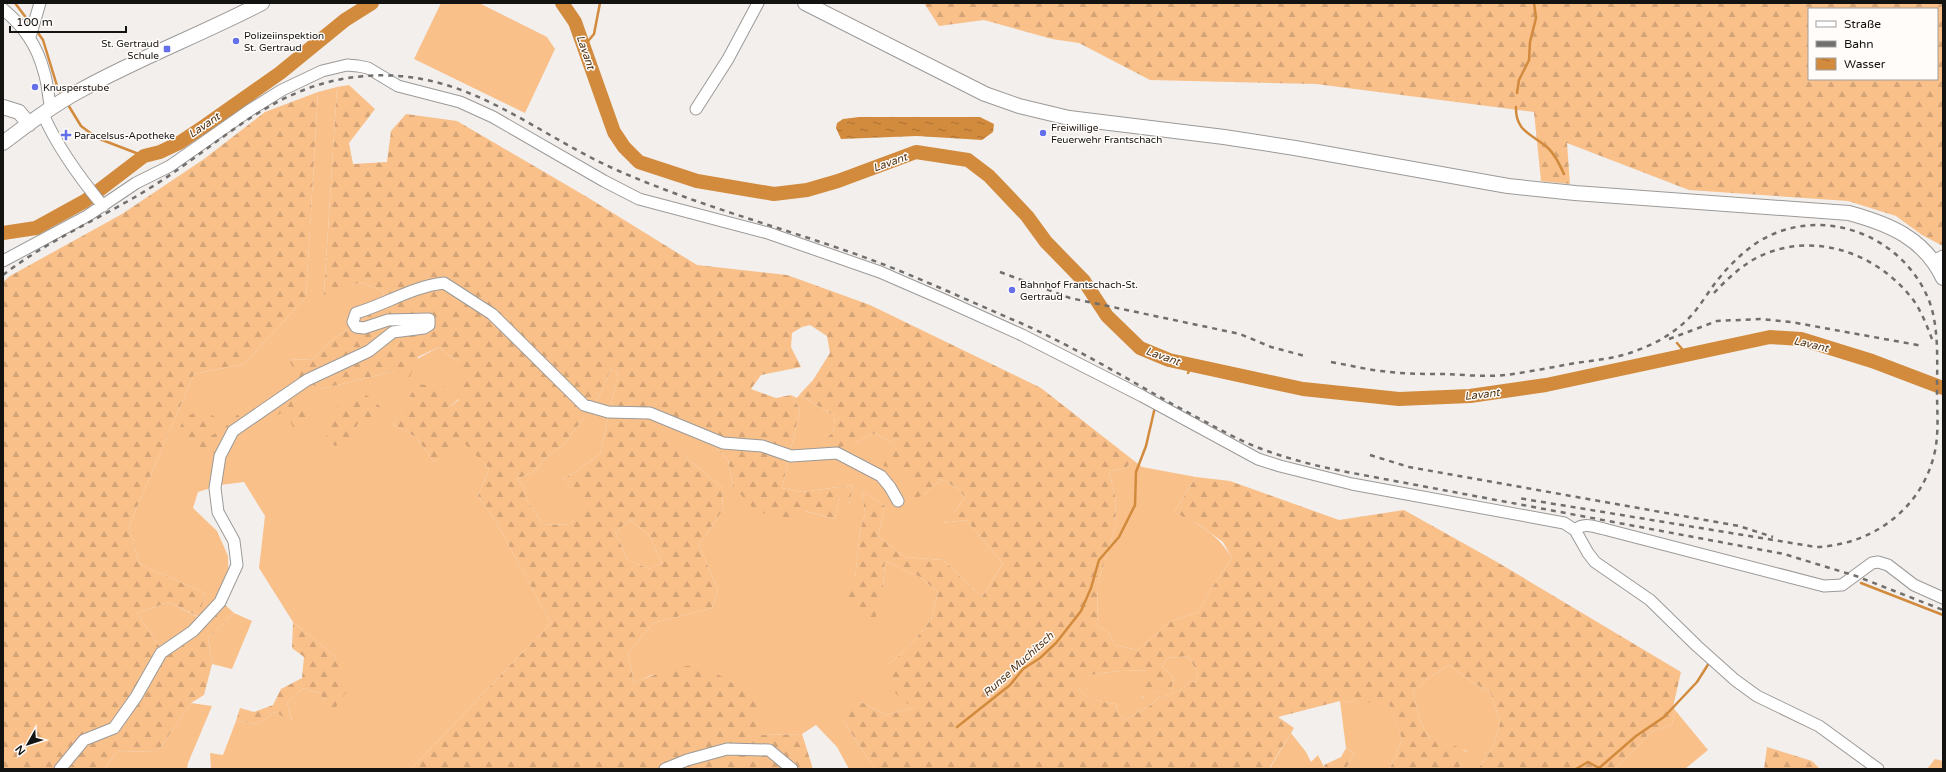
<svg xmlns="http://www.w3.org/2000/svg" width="1946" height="772" font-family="'Varela Round',sans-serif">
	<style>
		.grass { fill: #f9c08a }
		.forest { fill: url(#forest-firs); fill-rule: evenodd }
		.water { fill: url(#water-ripples) }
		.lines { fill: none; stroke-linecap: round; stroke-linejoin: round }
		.stream { stroke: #d28a3d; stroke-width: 2.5 }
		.river { stroke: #d28a3d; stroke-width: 14 }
		.minor-casing { stroke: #9c9a98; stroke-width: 13 }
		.major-casing { stroke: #9c9a98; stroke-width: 16 }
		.minor { stroke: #fff; stroke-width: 11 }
		.major { stroke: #fff; stroke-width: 14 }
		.rail { stroke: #716f6e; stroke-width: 2.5; stroke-dasharray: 5 5; stroke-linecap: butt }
		.poi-dot { fill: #6370e9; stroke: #fffcfa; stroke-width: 1.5 }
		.labels { text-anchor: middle; stroke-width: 3; stroke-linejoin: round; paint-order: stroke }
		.poi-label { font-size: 10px; fill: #131312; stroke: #fffcfa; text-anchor: start }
		.water-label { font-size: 11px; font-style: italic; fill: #533515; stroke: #fffcfa }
	</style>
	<defs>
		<pattern id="forest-firs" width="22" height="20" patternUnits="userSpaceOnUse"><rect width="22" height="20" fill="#f9c08a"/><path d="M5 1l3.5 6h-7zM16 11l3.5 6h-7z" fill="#d5a476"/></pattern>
		<pattern id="water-ripples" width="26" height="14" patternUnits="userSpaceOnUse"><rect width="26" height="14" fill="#d28a3d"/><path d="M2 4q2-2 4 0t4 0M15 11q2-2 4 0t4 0" fill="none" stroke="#a97032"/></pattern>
	</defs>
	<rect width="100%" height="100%" fill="#f2efed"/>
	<path class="grass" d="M441,3H479L547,37L555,49L525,113L414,59Z
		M337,87L324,294L361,282L384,292L380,308L332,340L313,360L289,359L321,389L395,371L439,347L459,363V399L449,407L405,405L393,425L416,437L434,462L464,442L489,469L478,496L496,522L551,623L411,769H211L210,753L223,755L236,721L258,724L275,712L292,721L287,703L303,688L320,693L330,715L336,657L293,622L259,568L265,516L244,482L220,485L198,492L193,508L217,531L228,556L229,582L225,605L188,639L162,650L137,613L169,602L198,617L205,593L139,564L129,526L194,374L244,364L306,297L318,92Z
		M611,369L618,373L600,454L577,471L563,479L586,508L570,524L543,525L527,500L524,487L517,479L533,472L548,456L565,443L599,397Z
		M800,394L803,397L835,416L833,434L853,444L875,433L894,444L924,495L941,479L957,488L965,497L955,511L942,523L966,520L1003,563L982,597L943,560L905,557L878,536L885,506L862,492L865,514L860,531L855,580L844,597L883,589L885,561L920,577L938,592L931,620L909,647L889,664L913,708L886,715L861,702L844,722L875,769H849L837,747L816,725L802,734L759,735L652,675L634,683L628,653L653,623L712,608L718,590L699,545L722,511L723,488L688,459L652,418L714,446L728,460L733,486L803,521L805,511L835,519L839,499L849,504L853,485L802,492L782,488L800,409L791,395L797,398Z
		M1133,460L1142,467L1196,477L1174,512C1200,525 1216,532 1232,558L1210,591L1199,612L1169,622L1138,650L1115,645L1109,633L1097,625L1098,583L1116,525L1115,495L1109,471L1126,468Z
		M630,520L649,535L662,563L649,569L628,560L615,532Z
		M234,613L252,621L232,669L212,664L208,638Z
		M1188,656L1198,673L1196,682L1190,681L1184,687L1172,694L1158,698L1151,705L1126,719L1118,714L1116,704C1101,702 1089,701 1079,689L1082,677C1104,671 1127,670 1150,671L1140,695L1144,698L1159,691H1171L1174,678L1162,666L1167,658Z
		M1449,665L1472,682L1491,693L1500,723L1493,748L1478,769H1459L1467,751L1430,740L1421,723L1413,692L1427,679Z
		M1340,701L1389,703L1402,739L1390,769H1346L1354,753L1346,748Z
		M191,703L212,706L188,763L187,769H105L116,752L158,751Z
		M1675,710L1708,750L1685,769H1616L1651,732L1672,724Z
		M1291,733L1306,752L1311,762L1318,755L1325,769H1271L1270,768Z
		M1935,759L1943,761V769H1927Z"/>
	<path class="forest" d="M924,3H1943V246L1922,235L1896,216L1848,201L1689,190L1567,143L1570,184L1541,181L1534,112L1316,84L1150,80L1079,43L1052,39L984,20L939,26ZM1809,9H1937V79H1809Z
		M349,85L375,109L349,143L353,164L387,162L391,131L406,114L457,121L587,197L697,265L787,275L870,305L1041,388L1133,460L1126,468L1109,471L1115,495L1116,525L1098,583L1097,625L1109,633L1115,645L1138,650L1169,622L1199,612L1210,591L1232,558L1223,542L1201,526L1174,512L1196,477L1230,481L1339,520L1404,510L1497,562L1681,672L1673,707L1675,710L1672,724L1651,732L1616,769H1478L1493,748L1500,723L1491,693L1472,682L1449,665L1427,679L1413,692L1421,723L1430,740L1440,738L1467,752L1459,769H1390L1402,739L1389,704L1340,701L1278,717L1294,728L1270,767L1271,769H875L844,722V714L850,702H861L886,715L913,708L894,692L889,664L909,647L931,620L938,592L920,577L885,561L883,589L875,619H858L844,597L855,579L860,531L865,514L862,492L885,506L878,536L905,557L943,560L982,597L1003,563L966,520L941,523L955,511L965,497L957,488L941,479L924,495L912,499L909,471L883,466L894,444L875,433L853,444L831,449L821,442L833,433L835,416L803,397L800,394L813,380L830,353L827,336L810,325L802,327L792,333L791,347L801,367L761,375L751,389L776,398L791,395L800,409L782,488L802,492L853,485L849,505L839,499L835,519L806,511L804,521L770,516L753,508L733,486L728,460L714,446L653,418L688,459L723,488L722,511L699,545L718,590L712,608L653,623L628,653L634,683C645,678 686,663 696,666C717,671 740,688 758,700L759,735L802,734L813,769H411L551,623L496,522L478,496L489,469L464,443L434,462L416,437L393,425L417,384L446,387L449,407L459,400V363L439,347L418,357L409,379L395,371L321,389L299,377L288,359L313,360L332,340L380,308L384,292L361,282L324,295L337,87ZM611,369L618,373L600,454L577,471L563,479L585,508L570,524L543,525L527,500L524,487L517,479L533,472L548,456L565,443L599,397ZM630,520L649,535L662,563L649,569L628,560L615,532ZM1188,656L1198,673L1196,682L1190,681L1184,687L1172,694L1158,698L1151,705L1126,719L1118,714L1116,704C1102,702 1089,701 1079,689L1083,677C1104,671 1127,670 1149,671L1141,685L1140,695L1145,698L1159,691H1171L1174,678L1162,666L1167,658Z
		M318,92L306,297L244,364L194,374L129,526L139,564L205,593L199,617L169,602L137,613L162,650L188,639L225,605L234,613L208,638L212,664L204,695L191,703L158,751L116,752L105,769H3V282L10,276L122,214L204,159L265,112Z
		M300,392L292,403L296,411L307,407L310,425L306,432L294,429L287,415L281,413L245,437L230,434L214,453L190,448L179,429L185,417L204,409L216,418L211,436L225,427L237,415L245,414L271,401Z
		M358,392L368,396L384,410L376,421L358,422L352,440L335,446L326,437L334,409Z
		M293,622L336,657L346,692L330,716L320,693L303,688L287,703L292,722L275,712L258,724L236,721L240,708L254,712L273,705L281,689L302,678L304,657L292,648Z
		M1767,747L1812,761L1820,769H1764Z
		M1346,748L1354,753L1346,769H1325L1324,765L1341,757Z"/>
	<path class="water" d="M859,117H980L994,124L993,132L982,140L917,136L841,139L836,128L837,123L843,119Z"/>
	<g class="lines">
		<path class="stream" d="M15,3L30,23
			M36,30L43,40L58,89L62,95
			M584,46L594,34L600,3
			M1517,93L1519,80L1529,60L1530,42L1536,18L1534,3
			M67,103L81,126L97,138L144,156
			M1516,107C1515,132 1533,134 1549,149C1556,156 1560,165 1564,174
			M1677,343L1688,356
			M1188,373L1192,365
			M1861,583L1943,615
			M957,727L1010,685L1023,669L1040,658L1056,643L1081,611L1091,588L1099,560L1119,537L1135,505L1136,472L1146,446L1155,407
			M1576,769L1588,762L1599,768
			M1598,769L1636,736L1664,717L1697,682L1709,663"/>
		<path class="river" d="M562,3L575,22L614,132L624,147L639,162L697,181L774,194L807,190L838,181L916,152L968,160L989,176L1027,216L1046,242L1084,281L1107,316L1140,348L1169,360L1303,389L1399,399L1470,396L1546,385L1770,337L1801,339L1872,361L1943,388
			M3,233L36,228L85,201L144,156L160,152L179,143L206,125L280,73L345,20L372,3"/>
		<g class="minor-casing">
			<path id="minor" d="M3,9C24,27 37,45 44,72C48,84 48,97 51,109
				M30,37L40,3
				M696,109L728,59L758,3
				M43,114C57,147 80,178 103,206
				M3,261L87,216L136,183L170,166L250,110L282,90L322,71L347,65L358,66L368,68L398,86L460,102L493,117L604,181L639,199L768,233L880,272L949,302L1022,335L1142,396L1258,459L1280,466L1352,484L1564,523L1575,530L1588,553L1595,562L1650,600L1697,646L1735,680L1757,696L1819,726L1878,769
				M1933,261L1943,256
				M1575,530C1584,522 1594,527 1604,529L1824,586L1842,585L1872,563L1878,562L1888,565L1914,585L1943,598
				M60,769L84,740L114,728L136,697L161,653L193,631L220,602L237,565L234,541L218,512L215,488L220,456L233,431L307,380L369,351L393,332L424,328L429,325V319L388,320L364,328L356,327L353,322L356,313C387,304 411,287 444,283L492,314L584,405L608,412L650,413L723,443L762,446L791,456L837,453L881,476L890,487L898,501
				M665,769L687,760L727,749L769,750L792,769"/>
		</g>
		<g class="major-casing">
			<path id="major" d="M805,3L985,94L1019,106L1069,118L1224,137L1295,148L1508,186L1575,193L1849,213C1889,224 1924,238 1943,278
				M3,107L19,112L29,124
				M3,143C28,124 53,105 81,90C139,58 202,34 262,3"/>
		</g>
		<use href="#minor" class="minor"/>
		<use href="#major" class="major"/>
		<path class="rail" d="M1000,272L1070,298L1240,334L1271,347L1305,356
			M3,275C48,240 102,218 150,188C223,143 274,83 365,76C468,68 532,133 619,171C692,203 769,224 844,250C903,270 960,297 1016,321C1071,345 1122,376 1174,405C1201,419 1226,434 1254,446C1284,458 1316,466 1347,472L1784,554L1856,576L1943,610
			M1714,293C1727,279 1741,266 1758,257C1814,230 1878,253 1914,301C1922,313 1927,326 1932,339
			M1669,339L1717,321L1760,319L1791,322L1923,346
			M1331,362C1348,365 1364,369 1381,371C1402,374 1424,374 1446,374C1465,375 1486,377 1506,375C1527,372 1549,368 1570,364C1593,360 1617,359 1638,350C1657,343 1674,333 1689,318C1698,309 1705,297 1713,286C1724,271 1739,255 1755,244C1819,201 1907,235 1931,306C1939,333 1937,364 1937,391C1937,411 1939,431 1935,451C1923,508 1873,545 1816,547L1518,498
			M1370,455L1409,467L1739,526L1773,537"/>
	</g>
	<g class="poi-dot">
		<circle cx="236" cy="41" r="4"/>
		<rect x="163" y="45" width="8" height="8" rx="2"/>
		<circle cx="35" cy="87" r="4"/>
		<circle cx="1043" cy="133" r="4"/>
		<path d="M64 129h4v4h4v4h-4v4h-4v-4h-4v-4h4z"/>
		<circle cx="1012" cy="290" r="4"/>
	</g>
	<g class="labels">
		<g class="poi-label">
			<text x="244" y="39">Polizeiinspektion<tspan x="244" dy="12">St. Gertraud</tspan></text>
			<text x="159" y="47" text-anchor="end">St. Gertraud<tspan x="159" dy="12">Schule</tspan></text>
			<text x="43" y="91">Knusperstube</text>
			<text x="1051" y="131">Freiwillige<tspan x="1051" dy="12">Feuerwehr Frantschach</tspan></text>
			<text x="74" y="139">Paracelsus-Apotheke</text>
			<text x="1020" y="288">Bahnhof Frantschach-St.<tspan x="1020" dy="12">Gertraud</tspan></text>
		</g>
		<g class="water-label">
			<text transform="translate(586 52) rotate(71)" y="4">Lavant</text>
			<text transform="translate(204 125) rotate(-34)" y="4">Lavant</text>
			<text transform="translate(890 162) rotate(-20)" y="4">Lavant</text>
			<text transform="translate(1811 344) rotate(13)" y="4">Lavant</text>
			<text transform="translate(1163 356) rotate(19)" y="4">Lavant</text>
			<text transform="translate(1482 394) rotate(-7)" y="4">Lavant</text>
			<text transform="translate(1018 664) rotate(-42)" y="4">Runse Muchitsch</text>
		</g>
	</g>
	<rect width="1946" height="772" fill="none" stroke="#131312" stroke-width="8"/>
	<rect x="1808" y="8" width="130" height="72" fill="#fffcfa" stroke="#a19f9d"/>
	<rect x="1816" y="21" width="20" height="6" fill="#ffffff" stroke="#a19f9d"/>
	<text x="1844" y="28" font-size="12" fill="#131312">Straße</text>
	<rect x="1816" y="41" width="20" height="6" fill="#716f6e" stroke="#a19f9d"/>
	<text x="1844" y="48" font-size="12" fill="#131312">Bahn</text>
	<rect x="1816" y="58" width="20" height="12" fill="url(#water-ripples)" stroke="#a19f9d"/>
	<text x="1844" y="68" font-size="12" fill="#131312">Wasser</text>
	<g transform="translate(28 744) rotate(231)" stroke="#fffcfa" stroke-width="3" paint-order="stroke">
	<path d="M0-3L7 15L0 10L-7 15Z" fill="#131312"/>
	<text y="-6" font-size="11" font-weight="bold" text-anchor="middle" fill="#131312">N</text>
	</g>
	<path d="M10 26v6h116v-6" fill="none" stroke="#131312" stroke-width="2"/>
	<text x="16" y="26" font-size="12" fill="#131312" stroke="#fffcfa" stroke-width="3" paint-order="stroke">100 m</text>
</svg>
